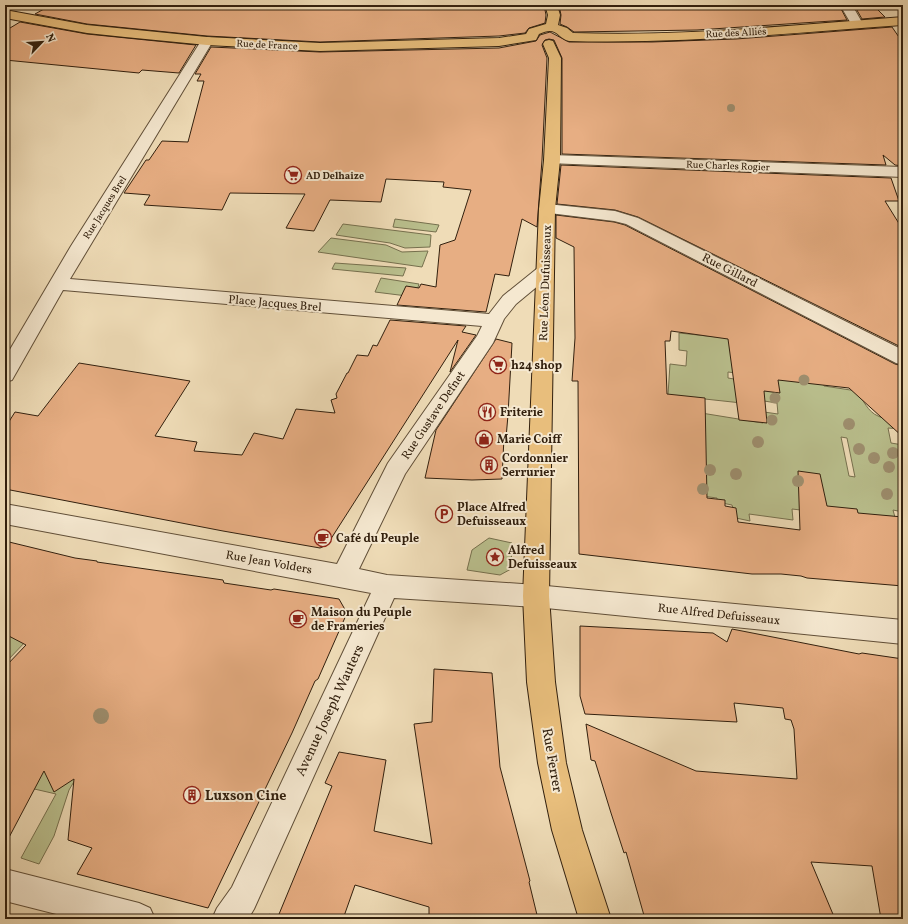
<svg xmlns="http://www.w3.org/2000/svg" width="908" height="924" font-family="Vollkorn,serif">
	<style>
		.green { fill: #bac08e; stroke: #76704e; fill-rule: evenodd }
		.building { fill: #e7ae83; stroke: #32200e }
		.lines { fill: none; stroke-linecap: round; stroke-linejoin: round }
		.minor-casing { stroke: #614f38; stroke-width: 2 }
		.major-casing { stroke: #32200e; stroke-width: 2 }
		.path { stroke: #32200e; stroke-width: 3; stroke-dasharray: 1.5 2.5; stroke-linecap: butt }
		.minor { fill: #f5e8d0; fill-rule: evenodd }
		.major { fill: #e8be7c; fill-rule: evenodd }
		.tree { fill: #9e8f6f }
		.labels { text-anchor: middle; stroke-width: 4; stroke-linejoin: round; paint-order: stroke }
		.far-street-label { font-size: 10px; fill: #32200e; stroke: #f5e8d0 }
		.far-poi-label { font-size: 10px; font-weight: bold; fill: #32200e; stroke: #f5e8d0; text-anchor: start }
		.street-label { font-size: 12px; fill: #32200e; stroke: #f5e8d0 }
		.poi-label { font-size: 12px; font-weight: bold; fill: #32200e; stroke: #f5e8d0; text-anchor: start }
		.near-street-label { font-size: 14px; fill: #32200e; stroke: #f5e8d0 }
		.near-poi-label { font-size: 14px; font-weight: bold; fill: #32200e; stroke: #f5e8d0; text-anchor: start }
	</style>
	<rect width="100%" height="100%" fill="#efdcb7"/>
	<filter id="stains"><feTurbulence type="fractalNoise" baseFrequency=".005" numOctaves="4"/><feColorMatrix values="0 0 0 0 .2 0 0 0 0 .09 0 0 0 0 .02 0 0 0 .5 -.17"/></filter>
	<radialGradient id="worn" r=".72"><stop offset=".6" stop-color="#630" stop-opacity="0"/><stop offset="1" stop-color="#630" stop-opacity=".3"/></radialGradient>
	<path class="green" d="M395,219L439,225L436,232L393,227Z
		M343,224L431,235L430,247L405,248L390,243L336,235Z
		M331,238L386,245L402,252L428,251L422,267L318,252Z
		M335,263L406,268L403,276L332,269Z
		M381,278L419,284L415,297L375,292Z
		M679,333L727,338L822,377L824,386L857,391C863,400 868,412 878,416C892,423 890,413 903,429L888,428L891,443L903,445V512L893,510L896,521L792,509L793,520L749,514L750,521L736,518L732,505L717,502V498L695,495L689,411L763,423L764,412L778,414L777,403L764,401L760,405L668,395L670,364L686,366L687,351L679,350ZM728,372L777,378L734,379L728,378ZM841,437L847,438L855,477L849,476Z
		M489,538L512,543L511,569L500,575L467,570L472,550Z
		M47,619L7,661L27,665L5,688V623Z
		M104,731L69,790L54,836L39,864L21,858L56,794L30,788L61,734Z"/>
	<path class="building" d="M51,5H544L546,15L545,23L529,28L525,33L499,36L320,42L207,36L87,24L35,14Z
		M559,5H752L770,7L792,5H839L847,20L697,30L574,32L567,27L560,24L561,15Z
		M854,5H873L885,17L862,19Z
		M20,22L87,34L196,45L179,73L142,70L139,73L5,60V31Z
		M892,27L903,43V166L895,165L883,155L886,165L562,154V58L554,40L549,39L545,40L542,45L547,58L542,160L537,227L522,219L509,276L495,274L486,312L397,305L406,286L419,288L421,284L436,287L440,245L455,240L471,190L443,187L444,182L386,179L381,202L330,200L314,231L286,228L305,194L230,193L222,210L144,205L150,195L124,193L146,160H149L162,141L188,142L204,81H197L201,74H195L211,47L320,52L499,48L536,41L540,35L550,32L569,42H652L736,39Z
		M561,165L891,178L899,201H885L903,230V348L638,217L615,210L557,204Z
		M556,215L614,222L625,225L895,364L903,366V437L849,388L778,380L780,393L764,391L767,423L739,420L728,339L671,331L670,341H665L667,394L705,398L707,498L725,500V506L736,508L738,522L800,530L798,471L820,474L827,506L857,509L858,513L903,517V586L807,578L801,576L781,574H752L579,554L578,381H572L575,338L574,247L556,238Z
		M390,320L466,326L462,332L476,335L450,372L458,340L327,545L320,548L223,531L5,489V428L15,412L38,416L79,363L190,381L155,436L197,442L194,451L242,455L254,433L283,439L296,409L335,413L331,400L337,398L336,394L347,373H348L357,355L368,356L373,345L377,346Z
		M496,339L512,343L508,415L506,438L504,437L502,479L472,480L425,478L436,430Z
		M5,541L75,558L97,561V562L223,580L224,583L271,590L274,589L339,599L347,613L318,679L315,681L292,733L208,908L77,874L92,848L68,840L74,779L54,792L44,771L5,845V667L26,645L5,634Z
		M580,626L713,633L727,642L732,629L859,654L862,653L903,659V919H881L872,866L811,862L835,919H645L626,852L624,853L611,813L595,761L591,760L586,724L696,771L797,779L794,729L791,720L785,719L783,708L734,703L737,722L585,714L580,696Z
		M434,669L492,673L500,767L530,881L529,882L538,919H429V907L355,885L343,919H277L332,786L325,783L339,752L386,760L374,831L432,844L414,724L432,722Z"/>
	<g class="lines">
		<g class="minor-casing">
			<path id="minor" d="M840,5H852L863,24L861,27H853Z
				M207,37L211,38L213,41L70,279L489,314L503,296L539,267L545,265L551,267L554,271L551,275L516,304L504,319L493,343L405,474L359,569L387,575L536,585L903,620V644L536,607L394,598L254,909L248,919H212L217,908L232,887L371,593L5,524V504L337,564L388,463L477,336L482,326L63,290L12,380L5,382V358L71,246L201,41L203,38Z
				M552,155L903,167V177L547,163L544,160L547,157Z
				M547,204L615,211L638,218L903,350V365L896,363L626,224L614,221L541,212L539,209L541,206Z
				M5,869L139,903L150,908L155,919H76L5,901Z"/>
		</g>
		<g class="major-casing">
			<path id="major" d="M545,5H557L560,15L558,25L567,28L573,33C683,37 793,25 903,17V25C792,33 680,44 569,41C557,38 557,25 539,34L536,40L499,46L320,51L207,45L125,37L87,33L5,18V10L87,25L207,37L320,43L499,38L526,34L529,29L546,24L548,15Z
				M549,40L553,41L561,58L560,160L555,209L549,596L555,682L566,763L582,830L611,919H579L552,830L538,763L527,682L523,596L539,209L544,160L549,58L543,44L545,41Z"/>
		</g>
		<path class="path" d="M269,915L278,919"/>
		<use href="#minor" class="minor"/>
		<use href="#major" class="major"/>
	</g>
	<g class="tree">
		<circle cx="731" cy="108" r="4"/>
		<circle cx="804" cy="380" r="5.5"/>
		<circle cx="775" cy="398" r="5.5"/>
		<circle cx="772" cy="420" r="5.5"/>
		<circle cx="849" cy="424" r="6"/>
		<circle cx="758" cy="442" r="6"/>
		<circle cx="859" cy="449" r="6"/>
		<circle cx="893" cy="453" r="6"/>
		<circle cx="874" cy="458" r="6"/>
		<circle cx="889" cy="467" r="6"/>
		<circle cx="710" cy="470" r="6"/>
		<circle cx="736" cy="474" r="6"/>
		<circle cx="798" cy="481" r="6"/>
		<circle cx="703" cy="489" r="6"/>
		<circle cx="887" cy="494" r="6"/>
		<circle cx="101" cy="716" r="8"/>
	</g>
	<defs>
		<g id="supermarket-ring" transform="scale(0.9)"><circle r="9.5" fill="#f5e8d0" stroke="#8f2418" stroke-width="1.5"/><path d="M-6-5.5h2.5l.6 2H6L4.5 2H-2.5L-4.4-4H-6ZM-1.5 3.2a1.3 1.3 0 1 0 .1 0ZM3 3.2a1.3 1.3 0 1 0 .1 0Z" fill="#8f2418"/></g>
		<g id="restaurant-ring" transform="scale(0.9)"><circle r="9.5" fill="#f5e8d0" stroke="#8f2418" stroke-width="1.5"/><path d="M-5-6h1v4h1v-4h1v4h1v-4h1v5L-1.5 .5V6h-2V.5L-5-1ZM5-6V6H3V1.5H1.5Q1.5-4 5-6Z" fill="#8f2418"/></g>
		<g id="shop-ring" transform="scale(0.9)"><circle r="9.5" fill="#f5e8d0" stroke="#8f2418" stroke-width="1.5"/><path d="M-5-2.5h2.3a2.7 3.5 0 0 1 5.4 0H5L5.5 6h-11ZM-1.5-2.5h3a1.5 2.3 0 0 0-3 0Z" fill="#8f2418"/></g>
		<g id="building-ring" transform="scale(0.9)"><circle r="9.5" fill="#f5e8d0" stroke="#8f2418" stroke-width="1.5"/><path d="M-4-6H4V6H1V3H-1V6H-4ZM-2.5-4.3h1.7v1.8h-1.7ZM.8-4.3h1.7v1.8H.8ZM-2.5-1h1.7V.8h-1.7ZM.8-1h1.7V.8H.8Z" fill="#8f2418"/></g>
		<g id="parking-ring" transform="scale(0.9)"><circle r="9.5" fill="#f5e8d0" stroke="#8f2418" stroke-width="1.5"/><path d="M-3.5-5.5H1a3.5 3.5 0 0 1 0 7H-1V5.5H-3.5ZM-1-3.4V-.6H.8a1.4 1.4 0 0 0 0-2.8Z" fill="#8f2418"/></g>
		<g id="cafe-ring" transform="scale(0.9)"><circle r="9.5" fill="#f5e8d0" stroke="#8f2418" stroke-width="1.5"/><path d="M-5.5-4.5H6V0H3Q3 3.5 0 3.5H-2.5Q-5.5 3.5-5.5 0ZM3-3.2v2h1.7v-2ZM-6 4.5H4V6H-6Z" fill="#8f2418"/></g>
		<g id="sight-ring" transform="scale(0.9)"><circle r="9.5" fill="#f5e8d0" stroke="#8f2418" stroke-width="1.5"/><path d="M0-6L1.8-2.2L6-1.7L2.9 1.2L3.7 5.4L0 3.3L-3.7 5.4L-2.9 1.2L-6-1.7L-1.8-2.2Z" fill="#8f2418"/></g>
	</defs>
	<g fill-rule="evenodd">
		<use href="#supermarket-ring" x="293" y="175"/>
		<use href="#supermarket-ring" x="498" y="365"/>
		<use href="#restaurant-ring" x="487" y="412"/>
		<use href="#shop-ring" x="484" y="439"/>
		<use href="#building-ring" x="489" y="465"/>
		<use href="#parking-ring" x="444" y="514"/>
		<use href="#cafe-ring" x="323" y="538"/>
		<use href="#sight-ring" x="495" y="557"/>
		<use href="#cafe-ring" x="298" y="619"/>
		<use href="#building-ring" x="192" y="795"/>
	</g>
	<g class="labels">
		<g class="far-street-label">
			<text transform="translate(736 32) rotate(-3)" y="4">Rue des Alliés</text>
			<text transform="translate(267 44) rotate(3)" y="4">Rue de France</text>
			<text transform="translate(728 165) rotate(2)" y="4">Rue Charles Rogier</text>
			<text transform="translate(104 207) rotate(-58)" y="4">Rue Jacques Brel</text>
		</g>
		<g class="far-poi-label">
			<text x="306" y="179">AD Delhaize</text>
		</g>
		<g class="street-label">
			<text transform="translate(730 270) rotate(27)" y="4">Rue Gillard</text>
			<text transform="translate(545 283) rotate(-88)" y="4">Rue Léon Dufuisseaux</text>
			<text transform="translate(275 303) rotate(5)" y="4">Place Jacques Brel</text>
			<text transform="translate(433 415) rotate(-56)" y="4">Rue Gustave Defnet</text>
			<text transform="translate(269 562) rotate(10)" y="4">Rue Jean Volders</text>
			<text transform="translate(719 614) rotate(6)" y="4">Rue Alfred Defuisseaux</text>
		</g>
		<g class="poi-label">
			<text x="511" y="369">h24 shop</text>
			<text x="500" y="416">Friterie</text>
			<text x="497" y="443">Marie Coiff</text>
			<text x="502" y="462">Cordonnier<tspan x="502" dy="14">Serrurier</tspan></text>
			<text x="457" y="511">Place Alfred<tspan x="457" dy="14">Defuisseaux</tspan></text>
			<text x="336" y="542">Café du Peuple</text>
			<text x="508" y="554">Alfred<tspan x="508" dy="14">Defuisseaux</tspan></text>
			<text x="311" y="616">Maison du Peuple<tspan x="311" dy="14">de Frameries</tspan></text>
		</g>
		<g class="near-street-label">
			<text transform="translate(329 710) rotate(-65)" y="5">Avenue Joseph Wauters</text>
			<text transform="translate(553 760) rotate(80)" y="5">Rue Ferrer</text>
		</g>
		<g class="near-poi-label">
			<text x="205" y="800">Luxson Cine</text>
		</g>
	</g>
	<rect width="908" height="924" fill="none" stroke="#efdcb7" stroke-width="20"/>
	<rect x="6" y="6" width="896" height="912" fill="none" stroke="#32200e" stroke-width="2"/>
	<rect x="10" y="10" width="888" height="904" fill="none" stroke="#32200e"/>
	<g transform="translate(42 42) rotate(65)" stroke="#f5e8d0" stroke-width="3" paint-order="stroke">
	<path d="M0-3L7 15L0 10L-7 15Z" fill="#32200e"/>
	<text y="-6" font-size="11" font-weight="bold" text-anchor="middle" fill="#32200e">N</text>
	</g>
	<rect width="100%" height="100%" filter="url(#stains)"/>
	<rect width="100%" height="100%" fill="url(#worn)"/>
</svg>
